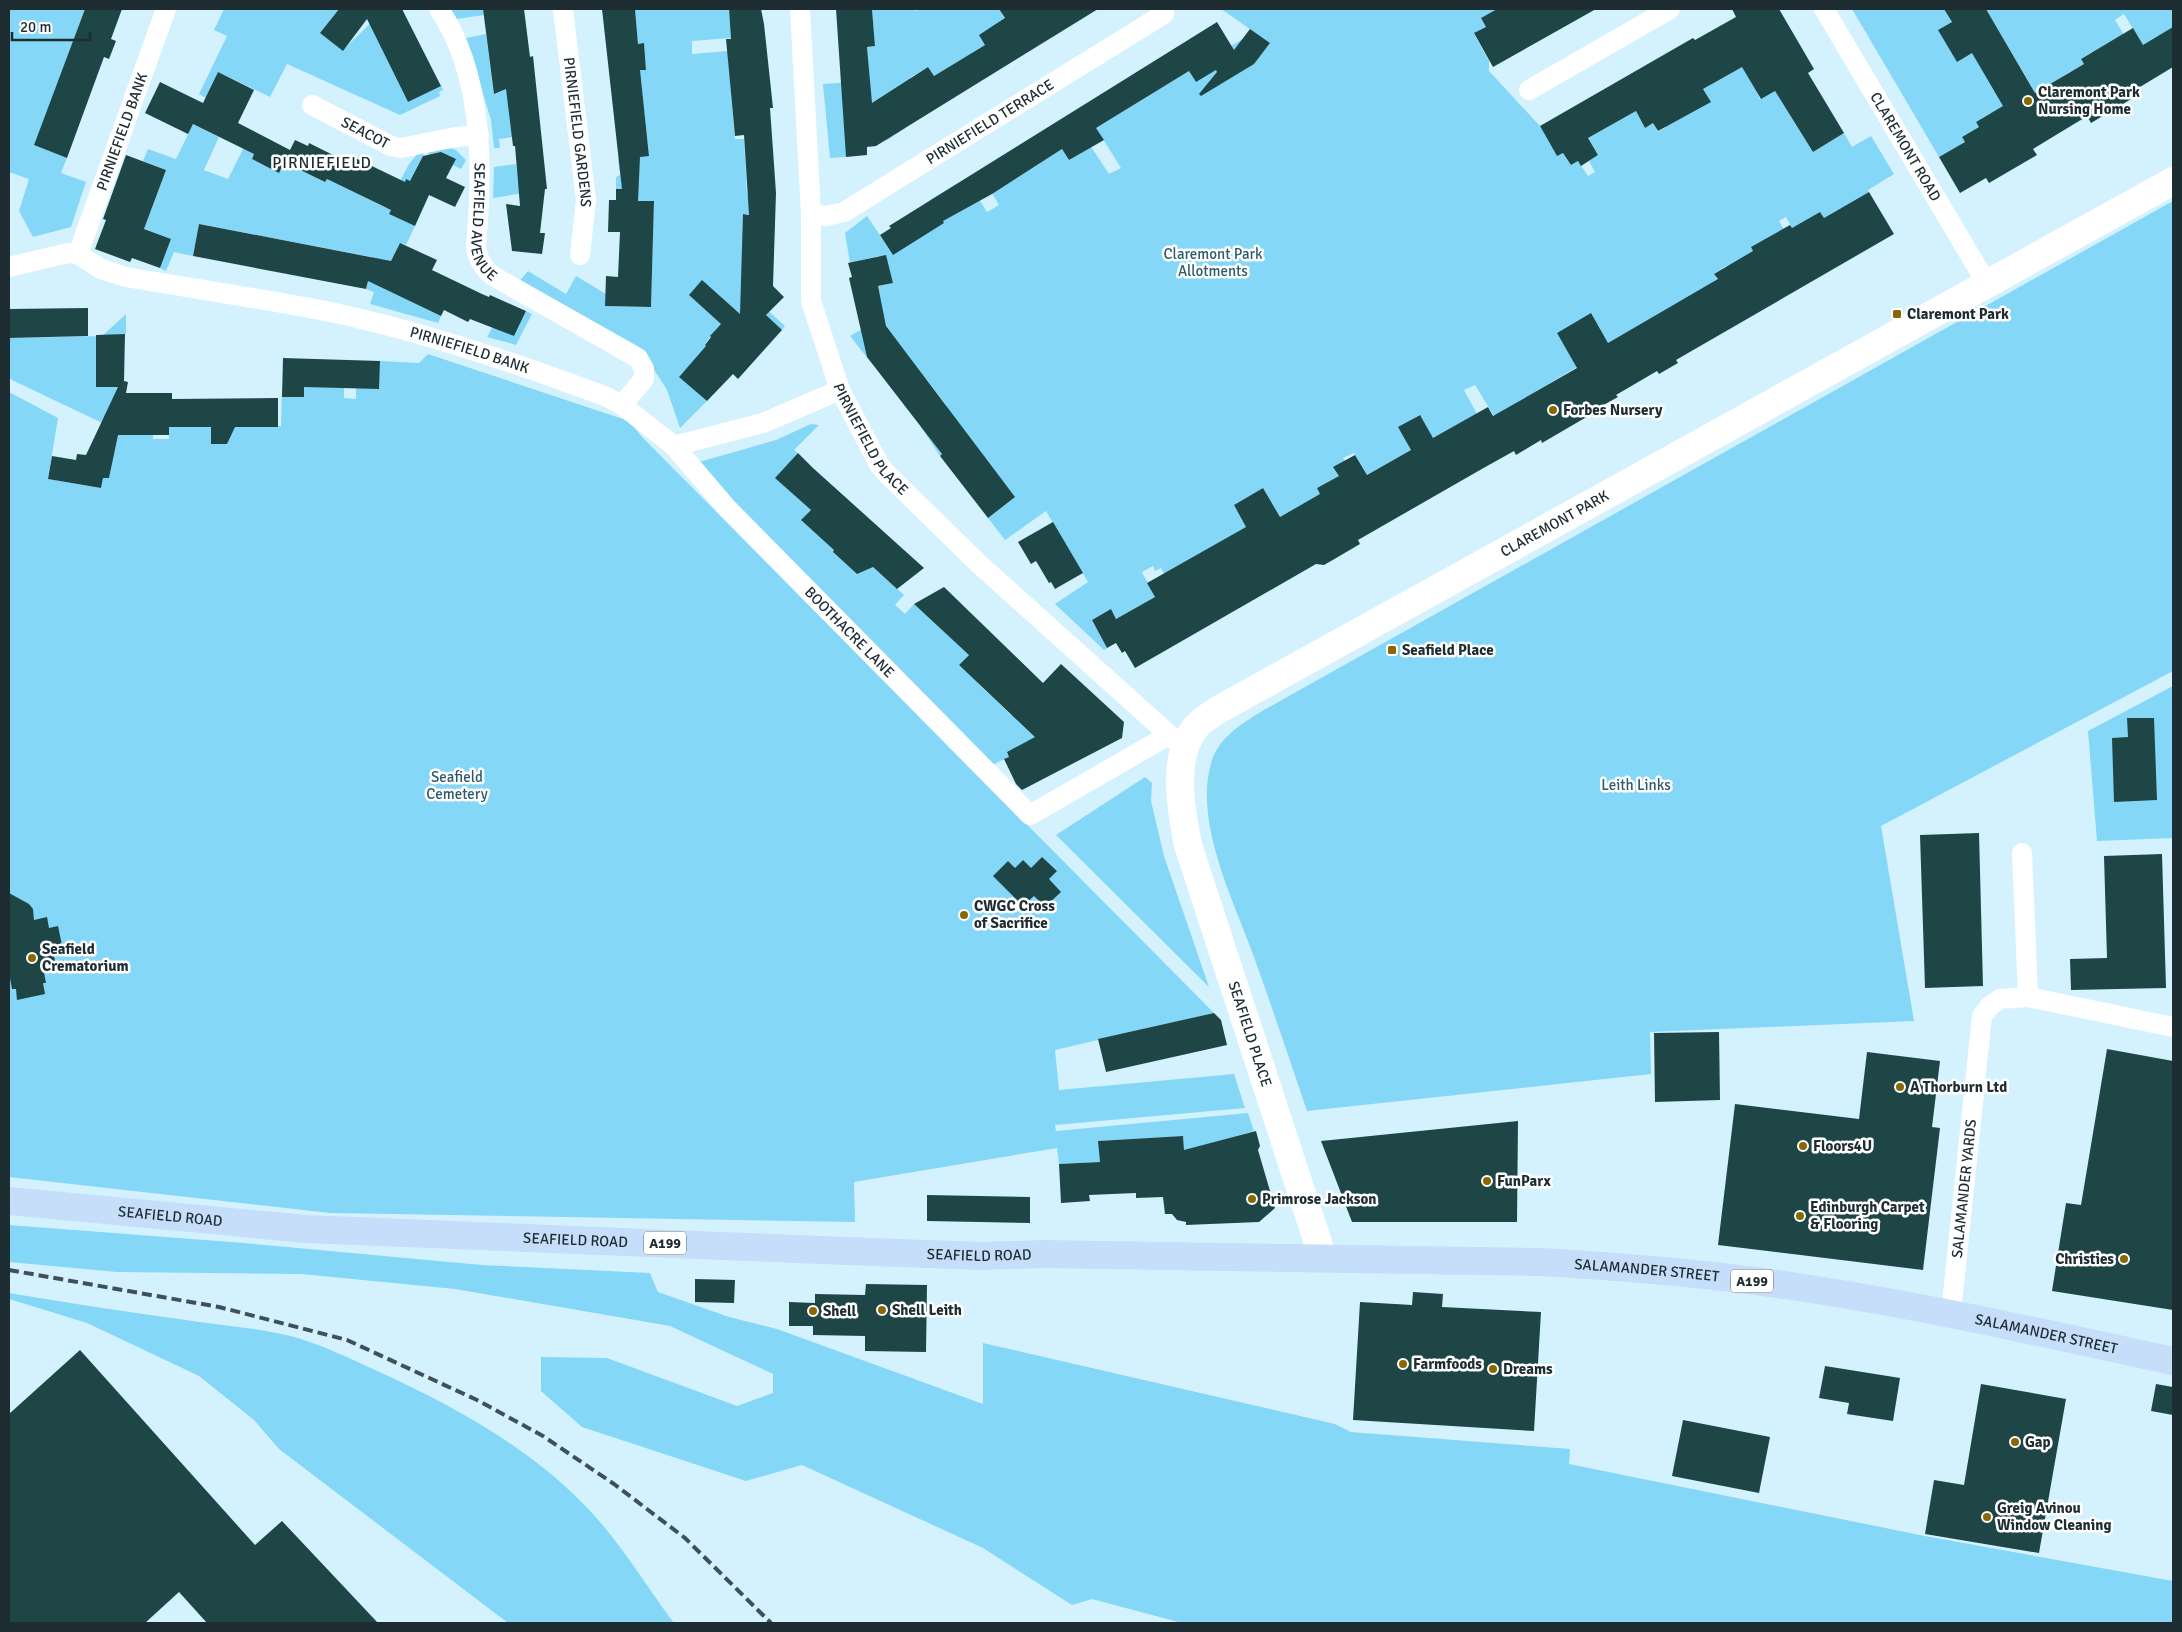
<svg xmlns="http://www.w3.org/2000/svg" width="2182" height="1632" font-family="Signika,sans-serif">
	<style>
		.green { fill: #85d7f7 }
		.building { fill: #1e4647 }
		.lines { fill: none; stroke-linecap: round; stroke-linejoin: round }
		.street { stroke: #fff; stroke-width: 20 }
		.secondary { stroke: #fff; stroke-width: 28 }
		.primary { stroke: #c6defa; stroke-width: 28 }
		.rail { stroke: #3f5157; stroke-width: 4; stroke-dasharray: 10 5; stroke-linecap: butt }
		.poi-dot { fill: #896704; stroke: #fff; stroke-width: 2 }
		.labels { text-anchor: middle; stroke-width: 5; stroke-linejoin: round; paint-order: stroke }
		.shield { fill: #fff; stroke: #626c70; stroke-width: 1 }
		.shield-label { font-size: 14px; font-weight: bold; fill: #1e2d32 }
		.poi-label { font-size: 15px; font-weight: bold; fill: #1e2d32; stroke: #fff; text-anchor: start }
		.street-label { font-size: 15px; fill: #1e2d32; stroke: #fff }
		.park-label { font-size: 15px; fill: #2d5a6b; stroke: #fff }
		.neighbourhood-label { font-size: 16px; letter-spacing: 1px; fill: #1e2d32; stroke: #fff }
	</style>
	<rect width="100%" height="100%" fill="#d4f2fe"/>
	<path class="green" d="M9,9H85L34,145L67,158L61,173L86,182L71,227L33,237L19,211L29,179L9,172Z
		M224,9H339L320,33L343,50L385,9H402L404,13L372,29L408,102L441,85L443,90L439,92L440,96L400,115L287,64L270,97L218,72L206,98L199,94L227,36L214,30Z
		M451,9H483L484,15L457,19Z
		M635,9H729L731,38L692,41V54L762,48L728,58L735,139H744L747,195L755,197V215L743,214L749,293L785,326L782,330L722,325L718,330L716,329L705,344L709,348L679,376L707,401L680,428L667,390L649,362L517,284L528,271L566,294L576,276L606,294L605,306L651,307L654,201H638V190L616,189V177L620,175L618,159L649,155L641,81L622,72L646,69L644,44H638Z
		M872,9H914L915,11L921,9H999L1011,29L934,76L928,67L911,77L891,105L905,128L886,141L883,114L846,157L830,158L823,84L870,81L867,47L875,46Z
		M1221,9H1497L1481,18L1486,27L1474,34L1489,61V71L1540,126L1557,156L1563,153L1571,165L1578,161L1588,176L1595,172L1589,161L1598,155L1588,138L1636,111L1645,128L1653,123L1658,132L1666,127L1659,115L1710,101L1703,89L1710,85L1703,72L1729,33L1768,86L1757,93L1760,99L1775,91L1813,152L1844,133L1852,147L1871,136L1894,174L1868,190L1869,192L1824,218L1820,212L1792,228L1786,217L1779,221L1791,241L1758,259L1726,266L1714,274L1719,282L1608,343L1591,314L1557,333L1577,367L1494,416L1475,385L1464,390L1477,414L1433,439L1419,415L1399,427L1411,450L1367,475L1354,453L1343,458L1345,461L1334,467L1339,476L1317,488L1324,501L1303,504L1280,517L1263,488L1234,505L1258,548L1168,581L1161,568L1155,571L1153,566L1142,572L1155,597L1116,619L1111,610L1092,620L1107,648L1104,650L1055,604L1088,582L1046,511L1005,540L988,518L1014,497L966,436L940,456L921,427L947,406L900,345L873,365L850,336L883,317L876,287L893,283L889,269L882,270L879,256L850,263L845,233L867,216L890,250L944,223L930,200L958,183L980,201L987,212L999,205L992,193L1062,149L1069,160L1081,153L1084,136L1109,174L1121,168L1096,128L1189,71L1196,82L1216,70L1214,55L1243,39L1262,53L1270,43Z
		M1852,9H1944L1952,22L1939,30L1972,53L2017,104L1989,114L1976,122L1979,127L1962,137L1965,142L1939,157Z
		M1986,9H2173V27L2168,30L2173,39V66L2160,74L2124,14L2115,20L2132,48L2090,53L2081,59L2084,64L2063,76L2087,117L2059,133Z
		M486,34L494,94L506,89L514,137L499,139L500,148H494L491,120L466,38Z
		M193,124L219,137L204,170L228,179L252,131L263,136L252,159L279,172L284,162L325,182L327,179L386,208L409,164L419,152L447,147L456,150L466,160L461,169L425,152L410,181L406,180L389,214L415,226L406,245L400,243L379,286L441,316L438,323L370,304L374,292L366,289L372,257L199,224L193,256L174,252L166,271L160,268L171,239L144,229L166,170L143,161L148,149L176,159Z
		M516,164L518,183L524,193L493,198L494,167Z
		M2173,201V671L1881,826L1914,1021L1650,1032L1651,1074L1307,1111C1290,1061 1273,1010 1255,960C1235,903 1192,821 1212,760C1221,732 1256,715 1280,701Z
		M526,311L532,314L516,345L487,337L493,326L514,336Z
		M126,314V334L110,335L109,344H96V387H124V392L153,435V439H169V427H211V444H228V427L281,426L282,386H290L304,397V386L344,388V398L356,399V388L380,361L419,363L428,354L629,421L643,438L1214,1013L1055,1050L1059,1090L1234,1074L1245,1108L1055,1125L1056,1131L1248,1113L1254,1131L1210,1144L1185,1168L1183,1136L1099,1141L1100,1162L1059,1164L1057,1148L854,1182L855,1222L330,1213L9,1177V392L58,418L48,479L101,488L103,478H109L117,430L12,380L9,377V338L102,336Z
		M811,424L819,425L794,450L798,453L776,478L811,510L802,521L812,530L843,540L833,552L857,574L868,563L904,595L895,605L905,614L914,604L964,650L990,633L959,665L1011,715L1076,719L1007,752L1009,757L992,765L737,509L699,462L776,440Z
		M2173,686V838L2097,841L2088,731Z
		M1145,777L1152,783L1151,801L1164,856L1209,987L1056,835Z
		M9,1225L244,1243L482,1265L650,1273L658,1292L729,1317L777,1329L983,1404V1343L1335,1424L1351,1432L1570,1449L1569,1464L1925,1536L2173,1581V1623H1182L1092,1599L1072,1605L983,1548L802,1465L746,1481L582,1427L541,1391V1357L607,1358L737,1406L773,1393V1374L670,1326L455,1289L301,1274L117,1272L9,1262Z
		M9,1293C68,1303 127,1312 186,1320C224,1326 264,1328 301,1339C326,1347 349,1358 373,1369C452,1405 534,1449 593,1514C623,1547 647,1587 674,1623H508L279,1449L254,1420L199,1376L87,1323L9,1299Z"/>
	<path class="building" d="M85,9H122L111,39L116,41L109,59L104,57L67,158L34,145Z
		M339,9H402L441,86L408,102L367,19L343,51L320,33Z
		M483,9H524L530,57L533,56L547,189H545L540,233H545L542,254L512,251L506,204L520,206L515,146H513L506,89L494,94Z
		M602,9H635L638,44L644,43L646,70H640L649,156L640,157L638,201H654L651,307L605,306L606,276L618,277L620,232H608L609,200H616V189H622Z
		M729,9H761L764,24L773,108H770L776,193L773,286L784,297L766,315L782,330L738,379L733,374L707,401L679,377L706,346L705,345L711,337L710,336L721,324L689,295L702,280L740,314L743,214L749,215L744,135L735,136L726,39H731Z
		M836,9H872L875,46L867,47L872,103L928,67L934,76L985,45L979,35L1005,18L999,9H1098L876,146L867,147V155L846,157Z
		M1497,9H1596L1493,67L1474,33L1486,27L1481,18Z
		M1732,9H1779L1814,69L1808,73L1844,133L1813,152L1775,91L1761,99L1742,67L1703,89L1711,102L1658,131L1653,123L1645,128L1636,111L1588,138L1598,155L1581,166L1578,161L1571,165L1563,153L1557,156L1540,126L1693,38L1695,40L1736,17Z
		M1944,9H1986L2035,93L2084,64L2081,59L2133,28L2143,45L2173,27V67L2135,90L2138,95L2091,123L2087,116L2033,149L2037,155L1989,183L1986,178L1960,193L1939,157L1965,142L1962,137L1979,127L1976,122L2003,106L1972,53L1957,62L1938,30L1952,22Z
		M1217,22L1234,50L1250,29L1270,43L1254,64L1201,96L1199,94L1217,72L1216,70L1196,82L1189,71L1096,128L1104,140L1069,160L1062,149L992,194L943,221L944,223L893,255L880,235L891,228L889,226Z
		M218,72L254,90L238,123L290,150L295,140L308,146L309,143L337,157L338,155L349,160L351,156L405,182L406,179L410,181L423,156L441,152L456,159L446,178L465,187L455,207L429,195L415,226L389,214L391,210L327,179L325,182L284,162L279,173L252,159L254,154L193,124L188,134L145,113L160,82L203,103Z
		M126,155L166,170L144,229L171,239L160,268L132,258L130,262L95,249L106,220L103,219Z
		M1869,192L1894,234L1695,349L1676,360L1678,363L1659,374L1657,371L1616,395L1618,397L1589,413L1590,415L1542,443L1541,440L1516,455L1514,451L1480,470L1358,540L1360,544L1331,561L1324,565L1316,564L1135,668L1125,651L1122,653L1116,643L1107,648L1092,620L1111,609L1116,619L1155,597L1147,583L1246,527L1234,505L1263,488L1280,517L1320,494L1317,488L1339,476L1333,467L1355,455L1367,475L1411,450L1398,427L1420,415L1433,438L1488,407L1493,416L1577,368L1557,333L1591,313L1608,343L1718,279L1714,274L1753,251L1751,247L1790,225L1792,228L1820,212L1824,218Z
		M199,224L391,261L400,243L437,260L432,270L482,294L489,297L490,295L526,311L514,336L470,319L468,322L444,310L441,316L368,281L366,289L193,256Z
		M886,255L893,283L878,286L886,326L1015,497L988,518L940,456L942,454L867,357L849,278L852,277L848,263Z
		M88,308V336L9,338V309Z
		M125,334L124,381L128,382L126,393H172V399L278,398V427H235L227,444H211V427H169V435H118L109,478H103L101,488L48,479L52,456L76,460L77,454L86,455L118,387H96V335Z
		M283,358L380,361L379,389L304,387V397H282Z
		M798,453L813,468L924,568L897,589L873,567L857,574L833,552L834,550L801,520L811,510L775,478Z
		M1053,522L1083,573L1055,589L1051,582L1049,583L1036,561L1031,564L1018,542Z
		M944,587L1043,683L1061,664L1124,722L1122,738L1022,790L1016,784L1004,759L1009,757L1007,752L1035,737L959,665L969,655L914,604Z
		M2127,718H2154L2157,800L2114,802L2112,738L2128,737Z
		M1979,833L1983,986L1925,988L1920,835Z
		M2162,854L2166,988L2071,990L2070,959L2107,958L2104,856Z
		M1042,857L1057,871L1049,879L1061,892L1045,907L1034,896L1023,906L993,876L1008,861L1015,868L1023,860L1031,868Z
		M9,893L29,904L33,909L34,920L47,917L49,928L58,926L63,950L53,952L56,965L43,967L46,983H43L45,994L17,1000L16,989H12L9,973Z
		M1214,1013L1221,1020L1227,1045L1106,1072L1098,1039Z
		M1719,1032L1720,1100L1655,1102L1654,1033Z
		M2107,1049L2173,1061V1310L2052,1291L2066,1203L2081,1205Z
		M1867,1052L1940,1061L1932,1127L1940,1128L1923,1270L1718,1245L1735,1104L1859,1119Z
		M1518,1121L1517,1222H1352L1321,1141Z
		M1256,1131L1260,1146L1258,1150L1275,1208L1259,1222L1186,1225V1222L1177,1220L1172,1214H1165L1163,1197L1136,1198V1193L1089,1195L1090,1201L1061,1203L1059,1164L1100,1162L1098,1141L1183,1136L1184,1150Z
		M927,1195L1030,1197V1223L927,1221Z
		M695,1279L735,1280L734,1303L695,1302Z
		M866,1284L927,1285L926,1352L865,1351V1336L813,1335V1326H789V1302L815,1303V1294L865,1295Z
		M1413,1292L1443,1294L1442,1307L1541,1312L1534,1431L1353,1420L1360,1302L1412,1305Z
		M80,1350L255,1545L282,1521L378,1623H207L179,1592L145,1623H9V1414Z
		M1825,1366L1900,1378L1893,1421L1847,1414L1849,1403L1819,1398Z
		M1981,1384L2066,1399L2039,1553L1925,1534L1934,1480L1964,1485Z
		M2156,1384L2173,1387V1415L2151,1411Z
		M1683,1420L1770,1437L1759,1493L1672,1476Z"/>
	<g class="lines">
		<g class="street">
			<path id="s1" d="M439,9C484,76 483,169 476,246C477,259 483,268 493,276L638,358L644,369V379L622,405"/>
			<path id="s2" d="M563,9L586,200L580,255"/>
			<path id="s3" d="M800,9L811,214V301L840,390L880,466L887,474L979,564L1185,749"/>
			<path id="s4" d="M1824,9L1987,284"/>
			<path d="M1529,90L1670,9"/>
			<path id="s5" d="M312,105L391,146L401,148L456,137L479,135"/>
			<path id="s6" d="M811,214L826,216L844,212L1164,14"/>
			<path id="s7" d="M78,254L166,9"/>
			<path id="s8" d="M9,267L68,253L78,254L101,269L126,277C196,289 266,299 335,313C428,333 519,364 607,397L622,405L674,446L763,423L840,390"/>
			<path id="s9" d="M674,446L727,508L1030,815L1169,735"/>
			<path d="M2022,853L2028,997"/>
			<path id="s10" d="M1951,1313L1982,1016L1990,1006L2000,999L2028,997L2173,1027"/>
		</g>
		<path class="secondary" id="s11" d="M1323,1258L1188,845C1181,810 1171,757 1196,727C1202,720 1210,715 1218,710L2173,181"/>
		<path class="primary" id="s12" d="M9,1201L306,1229L846,1251L982,1256L1043,1254L1541,1262C1627,1267 1713,1274 1798,1287C1924,1306 2048,1334 2173,1361"/>
		<path class="rail" d="M9,1270L219,1307L347,1340L477,1400L543,1436L614,1484L685,1538L771,1623"/>
	</g>
	<g class="poi-dot">
		<circle cx="2028" cy="101" r="5"/>
		<rect x="1892" y="309" width="10" height="10" rx="2.5"/>
		<circle cx="1553" cy="410" r="5"/>
		<rect x="1387" y="645" width="10" height="10" rx="2.5"/>
		<circle cx="964" cy="915" r="5"/>
		<circle cx="32" cy="958" r="5"/>
		<circle cx="1900" cy="1087" r="5"/>
		<circle cx="1803" cy="1146" r="5"/>
		<circle cx="1487" cy="1181" r="5"/>
		<circle cx="1252" cy="1199" r="5"/>
		<circle cx="1800" cy="1216" r="5"/>
		<circle cx="2124" cy="1259" r="5"/>
		<circle cx="882" cy="1310" r="5"/>
		<circle cx="813" cy="1311" r="5"/>
		<circle cx="1403" cy="1364" r="5"/>
		<circle cx="1493" cy="1369" r="5"/>
		<circle cx="2015" cy="1442" r="5"/>
		<circle cx="1987" cy="1517" r="5"/>
	</g>
	<g class="labels">
		<g class="shield">
			<rect x="644" y="1231.5" width="42" height="23" rx="4"/>
			<rect x="1731" y="1269.5" width="42" height="23" rx="4"/>
		</g>
		<g class="shield-label">
			<text x="665" y="1248">A199</text>
			<text x="1752" y="1286">A199</text>
		</g>
		<g class="poi-label">
			<text x="2038" y="97">Claremont Park<tspan x="2038" dy="17">Nursing Home</tspan></text>
			<text x="1907" y="319">Claremont Park</text>
			<text x="1563" y="415">Forbes Nursery</text>
			<text x="1402" y="655">Seafield Place</text>
			<text x="974" y="911">CWGC Cross<tspan x="974" dy="17">of Sacrifice</tspan></text>
			<text x="42" y="954">Seafield<tspan x="42" dy="17">Crematorium</tspan></text>
			<text x="1910" y="1092">A Thorburn Ltd</text>
			<text x="1813" y="1151">Floors4U</text>
			<text x="1497" y="1186">FunParx</text>
			<text x="1262" y="1204">Primrose Jackson</text>
			<text x="1810" y="1212">Edinburgh Carpet<tspan x="1810" dy="17">&amp; Flooring</tspan></text>
			<text x="2114" y="1264" text-anchor="end">Christies</text>
			<text x="892" y="1315">Shell Leith</text>
			<text x="823" y="1316">Shell</text>
			<text x="1413" y="1369">Farmfoods</text>
			<text x="1503" y="1374">Dreams</text>
			<text x="2025" y="1447">Gap</text>
			<text x="1997" y="1513">Greig Avinou<tspan x="1997" dy="17">Window Cleaning</tspan></text>
		</g>
		<g class="street-label">
			<text dy="5" stroke="none"><textPath href="#s6" startOffset="205">PIRNIEFIELD TERRACE</textPath></text>
			<text dy="5" stroke="none"><textPath href="#s7" startOffset="130">PIRNIEFIELD BANK</textPath></text>
			<text dy="5" stroke="none"><textPath href="#s5" startOffset="60">SEACOT</textPath></text>
			<text dy="5" stroke="none"><textPath href="#s2" startOffset="124">PIRNIEFIELD GARDENS</textPath></text>
			<text dy="5" stroke="none"><textPath href="#s4" startOffset="160">CLAREMONT ROAD</textPath></text>
			<text dy="5" stroke="none"><textPath href="#s1" startOffset="222">SEAFIELD AVENUE</textPath></text>
			<text dy="5" stroke="none"><textPath href="#s8" startOffset="476">PIRNIEFIELD BANK</textPath></text>
			<text dy="5" stroke="none"><textPath href="#s3" startOffset="444">PIRNIEFIELD PLACE</textPath></text>
			<text dy="5" stroke="none"><textPath href="#s11" startOffset="969">CLAREMONT PARK</textPath></text>
			<text dy="5" stroke="none"><textPath href="#s9" startOffset="256">BOOTHACRE LANE</textPath></text>
			<text transform="translate(1250 1034) rotate(72)" y="5">SEAFIELD PLACE</text>
			<text dy="5" stroke="none"><textPath href="#s10" startOffset="125">SALAMANDER YARDS</textPath></text>
			<text dy="5" stroke="none"><textPath href="#s12" startOffset="162">SEAFIELD ROAD</textPath></text>
			<text dy="5" stroke="none"><textPath href="#s12" startOffset="568">SEAFIELD ROAD</textPath></text>
			<text dy="5" stroke="none"><textPath href="#s12" startOffset="972">SEAFIELD ROAD</textPath></text>
			<text dy="5" stroke="none"><textPath href="#s12" startOffset="1640">SALAMANDER STREET</textPath></text>
			<text dy="5" stroke="none"><textPath href="#s12" startOffset="2045">SALAMANDER STREET</textPath></text>
		</g>
		<g class="park-label">
			<text x="1213" y="259">Claremont Park<tspan x="1213" dy="17">Allotments</tspan></text>
			<text x="457" y="782">Seafield<tspan x="457" dy="17">Cemetery</tspan></text>
			<text x="1636" y="790">Leith Links</text>
		</g>
		<g class="neighbourhood-label">
			<text x="322" y="168">PIRNIEFIELD</text>
		</g>
	</g>
	<rect width="2182" height="1632" fill="none" stroke="#1e2d32" stroke-width="20"/>
	<path d="M12 32v8h78v-8" fill="none" stroke="#1e2d32" stroke-width="2.5"/>
	<text x="20" y="32" font-size="15" fill="#1e2d32" stroke="#ffffff" stroke-width="4" paint-order="stroke">20 m</text>
</svg>
